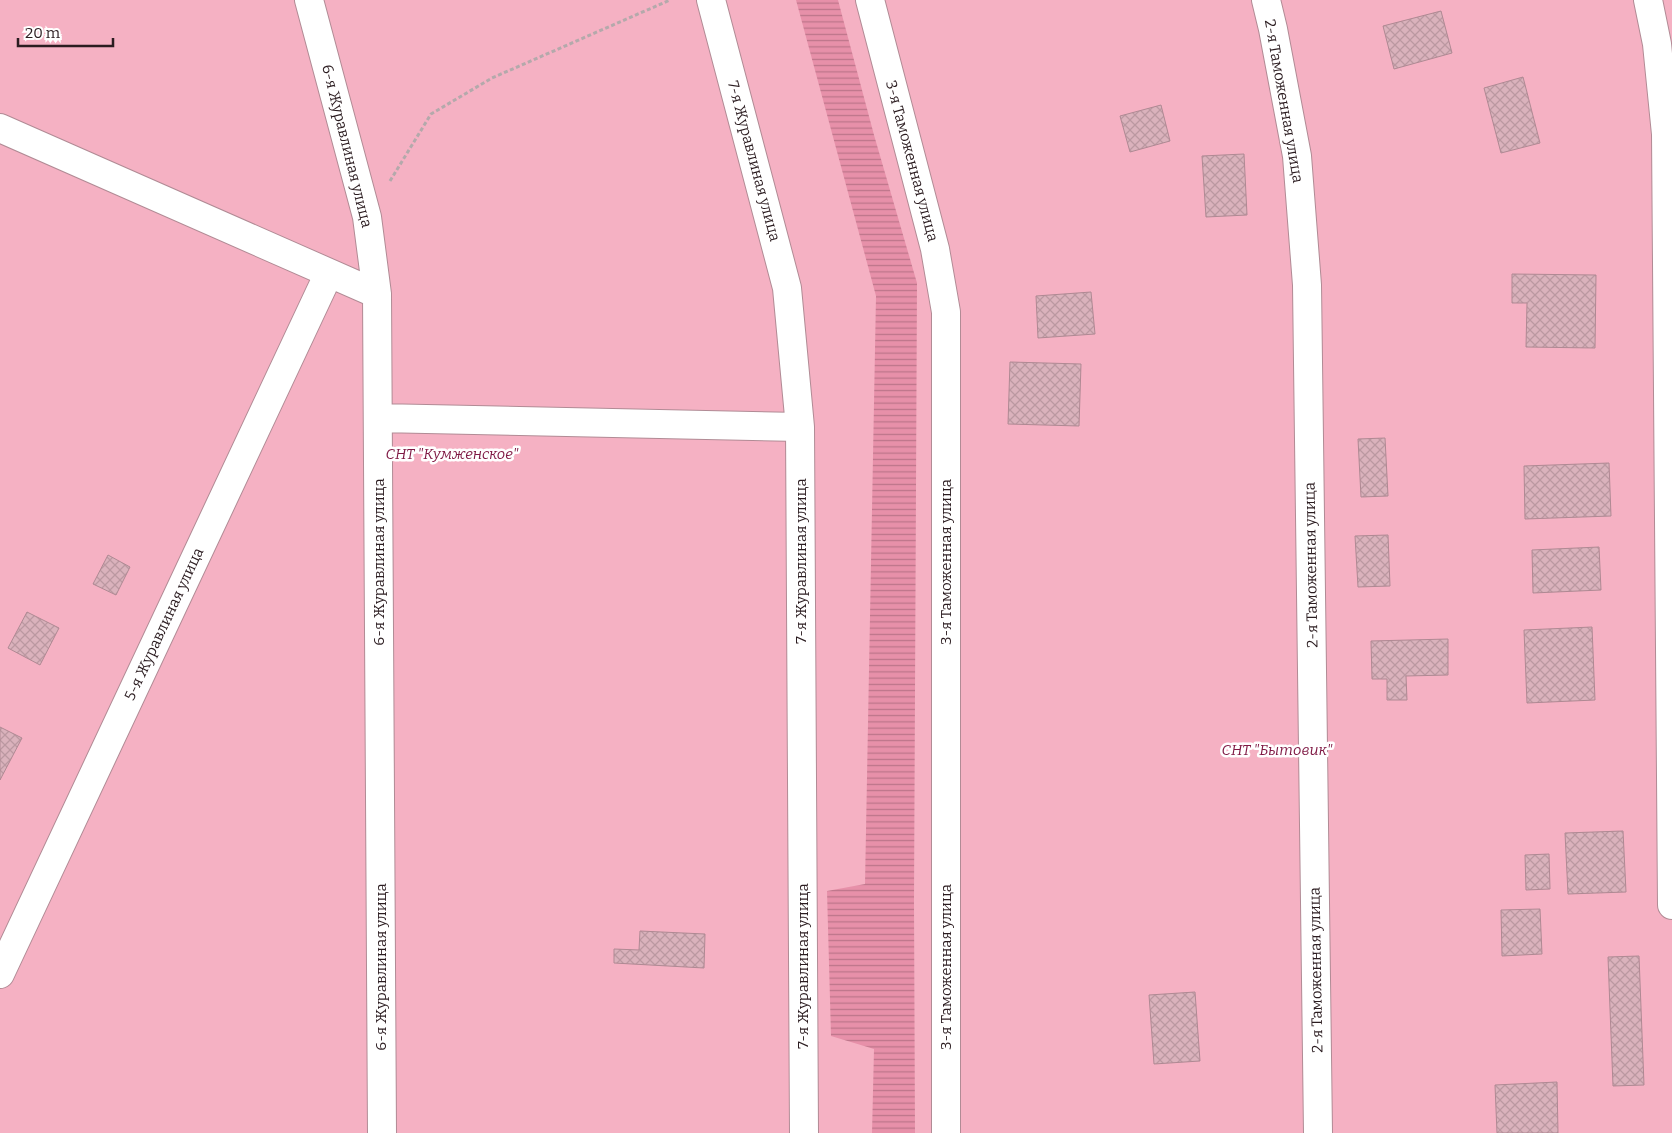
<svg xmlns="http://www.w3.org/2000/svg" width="1672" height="1133" font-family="Bitter,serif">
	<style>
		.green { fill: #f5b1c3 }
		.water { fill: url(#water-rules) }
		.building { fill: url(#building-cross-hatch); stroke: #af8993 }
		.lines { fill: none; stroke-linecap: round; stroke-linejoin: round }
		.street-casing { stroke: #b18b95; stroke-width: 30 }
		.path { stroke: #b4a9ab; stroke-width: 3; stroke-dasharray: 4 2.5; stroke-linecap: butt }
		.street { stroke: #fff; stroke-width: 28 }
		.labels { text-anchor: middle; stroke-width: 5; stroke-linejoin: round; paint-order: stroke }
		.street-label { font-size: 15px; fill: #2b1c20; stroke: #fff }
		.park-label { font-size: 15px; font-style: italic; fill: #7f1944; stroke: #fff }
	</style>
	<defs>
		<pattern id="water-rules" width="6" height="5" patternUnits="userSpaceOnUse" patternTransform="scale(1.25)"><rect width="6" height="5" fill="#e790a9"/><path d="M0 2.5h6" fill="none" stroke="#bb7589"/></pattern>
		<pattern id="building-cross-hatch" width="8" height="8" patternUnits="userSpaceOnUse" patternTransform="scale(1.25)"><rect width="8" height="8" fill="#dab2bc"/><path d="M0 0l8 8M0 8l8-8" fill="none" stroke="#bb98a1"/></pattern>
	</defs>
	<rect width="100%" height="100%" fill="#faf1f3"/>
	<path class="green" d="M0,0H1672V1133H0Z"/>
	<path class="water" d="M796,0H838L874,135L917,283L914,901L915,1133H872L874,1049L831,1036L827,891L865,884L876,296Z"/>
	<path class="building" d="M1441,11L1452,53L1394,69L1383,26Z
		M1523,77L1540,143L1501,153L1484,88Z
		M1161,105L1170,141L1130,152L1120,116Z
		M1244,154L1247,215L1206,217L1202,156Z
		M1512,274L1596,275L1595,348L1526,347L1527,303H1512Z
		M1091,292L1095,334L1038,338L1036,296Z
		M1010,362L1081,364L1079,426L1008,424Z
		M1385,438L1388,496L1361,497L1358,439Z
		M1609,463L1611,516L1525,519L1524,466Z
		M1388,535L1390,586L1358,587L1355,536Z
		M1599,547L1601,590L1533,593L1532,550Z
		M108,555L130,567L116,595L93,584Z
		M27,612L59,628L40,665L8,648Z
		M1592,627L1595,700L1527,703L1524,630Z
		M1448,639V675L1406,676L1407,700H1387V679H1372L1371,641Z
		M0,727L22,738L0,780Z
		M1623,831L1626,892L1568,894L1565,833Z
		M1549,854L1550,889L1526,890L1525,855Z
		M1540,909L1542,954L1502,956L1501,910Z
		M640,931L705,934L704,968L614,963V949L639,950Z
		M1639,956L1644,1085L1613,1086L1608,957Z
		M1195,992L1200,1061L1154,1064L1149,995Z
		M1557,1082L1558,1133H1497L1495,1085Z"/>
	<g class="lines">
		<g class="street-casing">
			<path id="street" d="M309,0L367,217L377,294L382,1133
				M711,0L787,288L800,427L804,1133
				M870,0L935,249L946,312V1133
				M1266,0L1273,29L1297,156L1307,285L1318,1133
				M1648,0L1657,44L1666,134L1672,905
				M0,128L377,294
				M378,418L800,427
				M0,974L329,273"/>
		</g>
		<path class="path" d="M390,181L431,114L492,78L670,0"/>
		<use href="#street" class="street"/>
	</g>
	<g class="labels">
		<g class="street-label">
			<text transform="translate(1284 101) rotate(80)" y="5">2-я Таможенная улица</text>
			<text transform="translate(347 146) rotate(76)" y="5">6-я Журавлиная улица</text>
			<text transform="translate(754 161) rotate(75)" y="5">7-я Журавлиная улица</text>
			<text transform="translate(912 161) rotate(75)" y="5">3-я Таможенная улица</text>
			<text transform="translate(801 561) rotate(-90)" y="5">7-я Журавлиная улица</text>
			<text transform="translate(379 562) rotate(-90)" y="5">6-я Журавлиная улица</text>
			<text transform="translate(946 562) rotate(-90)" y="5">3-я Таможенная улица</text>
			<text transform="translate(1311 565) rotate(-91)" y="5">2-я Таможенная улица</text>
			<text transform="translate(164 624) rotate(-65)" y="5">5-я Журавлиная улица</text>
			<text transform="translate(803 966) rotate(-90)" y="5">7-я Журавлиная улица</text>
			<text transform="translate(381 967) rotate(-90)" y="5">6-я Журавлиная улица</text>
			<text transform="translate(946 967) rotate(-90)" y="5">3-я Таможенная улица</text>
			<text transform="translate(1316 970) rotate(-91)" y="5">2-я Таможенная улица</text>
		</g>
		<g class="park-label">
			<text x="452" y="459">СНТ "Кумженское"</text>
			<text x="1277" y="755">СНТ "Бытовик"</text>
		</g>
	</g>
	<path d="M18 38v8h95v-8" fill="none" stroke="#2b1c20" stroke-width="2.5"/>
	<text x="25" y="38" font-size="15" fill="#2b1c20" stroke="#ffffff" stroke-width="4" paint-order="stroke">20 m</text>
</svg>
